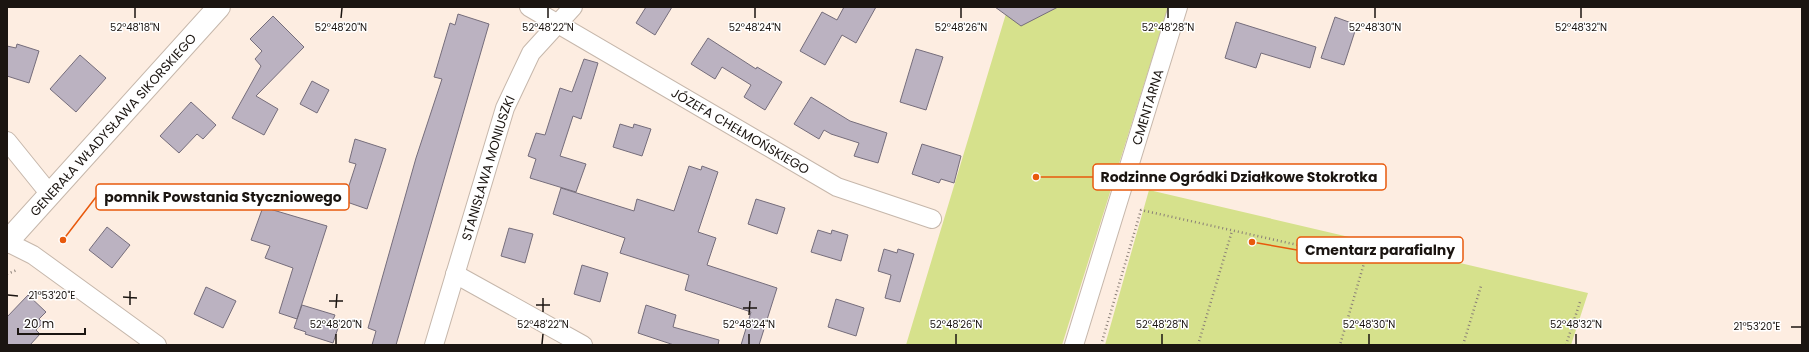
<svg xmlns="http://www.w3.org/2000/svg" width="1809" height="352" font-family="Poppins,sans-serif">
	<style>
		.green { fill: #d6e18c }
		.building { fill: #bbb2c1; stroke: #756d7b }
		.lines { fill: none; stroke-linecap: round; stroke-linejoin: round }
		.street-casing { stroke: #c6b7ab; stroke-width: 20 }
		.secondary-casing { stroke: #c6b7ab; stroke-width: 24 }
		.path { stroke: #8a7f77; stroke-width: 2.5; stroke-dasharray: 1 3; stroke-linecap: butt }
		.street { stroke: #fff; stroke-width: 18 }
		.secondary { stroke: #fff; stroke-width: 22 }
		.ticks { fill: none; stroke: #1b1511; stroke-width: 1.5 }
		.labels { text-anchor: middle; stroke-width: 3; stroke-linejoin: round; paint-order: stroke }
		.street-label { font-size: 13px; fill: #1b1511; stroke: #fff }
		.ticks-label { font-size: 10px; text-anchor: middle; fill: #1b1511; stroke: #fff; stroke-width: 3; stroke-linejoin: round; paint-order: stroke }
		.leader { fill: none; stroke: #e8590c; stroke-width: 1.5 }
		.callout-dot { fill: #e8590c; stroke: #fff; stroke-width: 1.5 }
		.callout { fill: #fff; stroke: #e8590c; stroke-width: 1.5 }
		.callout-label { font-size: 14px; text-anchor: middle; font-weight: bold; fill: #1b1511 }
	</style>
	<rect width="100%" height="100%" fill="#fdede1"/>
	<path class="green" d="M1008,7H1165L1168,8L1062,345H906Z
		M1149,190L1588,293L1571,345H1105Z"/>
	<path class="building" d="M646,7H672L655,35L636,23Z
		M844,7H876L856,43L842,35L825,65L800,51L822,12L837,20Z
		M995,7H1058L1021,26Z
		M458,14L489,24L396,345H372L376,331L368,328L416,158L442,79L434,77L450,23L455,25Z
		M273,16L304,47L256,96L278,109L264,135L232,118L261,66L255,59L262,51L250,39Z
		M1335,17L1357,25L1344,65L1321,58Z
		M1236,22L1316,47L1310,68L1261,53L1256,68L1225,58Z
		M708,38L756,69L757,67L782,82L765,110L744,97L751,85L722,67L715,79L691,64Z
		M17,44L39,51L29,83L7,76V46L16,48Z
		M916,49L943,57L926,110L900,102Z
		M80,55L106,78L76,112L50,89Z
		M584,59L598,63L581,119L573,116L560,156L586,164L576,192L530,178L536,159L528,156L536,133L545,135L560,88L572,92Z
		M312,81L329,90L317,113L300,104Z
		M811,97L850,121L887,133L878,163L854,156L859,143L831,134L824,130L819,139L794,124Z
		M191,102L216,125L203,139L197,134L179,153L160,136Z
		M620,124L633,128L634,124L651,129L642,156L613,147Z
		M355,139L386,149L367,209L344,201L356,164L349,162Z
		M922,144L961,156L954,183L941,179L939,183L912,174Z
		M689,166L701,170L702,166L718,172L698,232L716,238L707,265L777,288L759,345H741L751,312L685,290L689,275L620,253L625,238L553,214L561,188L634,211L637,199L674,211Z
		M756,199L785,208L777,234L748,224Z
		M263,207L327,226L297,319L279,313L293,268L265,258L270,246L251,240Z
		M107,227L130,245L112,268L89,250Z
		M509,228L533,234L525,263L501,256Z
		M818,230L831,234L832,230L848,235L841,261L811,252Z
		M884,249L897,253L898,249L914,254L900,302L885,298L891,275L878,271Z
		M582,265L608,273L600,302L574,294Z
		M206,287L236,301L223,328L194,314Z
		M28,295L46,312L39,319L43,323L36,330L40,334L30,345H7V317Z
		M836,299L864,308L856,336L828,327Z
		M302,305L335,315L333,320L340,322L333,343L305,334L306,332L294,328Z
		M646,305L676,315L673,327L719,340L718,345H674L638,333Z"/>
	<g class="lines">
		<g class="street-casing">
			<g id="street">
				<path id="s1" d="M529,7L837,187L932,219"/>
				<path d="M7,141L49,193"/>
				<path d="M7,242L33,255L157,345"/>
				<path d="M455,274L583,345"/>
				<path id="s2" d="M434,345L505,108L531,53L573,7"/>
				<path id="s3" d="M1074,345L1178,7"/>
			</g>
		</g>
		<g class="secondary-casing">
			<g id="secondary">
				<path id="s4" d="M7,242L219,7"/>
			</g>
		</g>
		<path class="path" d="M7,274L17,270
			M1101,345L1141,210L1365,260L1340,345
			M1198,345L1232,231
			M1463,345L1481,286
			M1566,345L1580,302"/>
		<use href="#street" class="street"/>
		<use href="#secondary" class="secondary"/>
	</g>
	<path class="ticks" d="M135,18V8M341,18L342,8M548,18V8M755,18V8M961,18V8M1168,18V8M1375,18V8M1581,18V8M8,295L18,296M123,297L137,298M329,301H343M130,305V291M536,305H550M336,308L337,294M743,308H757M543,312V298M749,315L750,301M1791,327H1801M336,344V334M542,344L543,334M749,344V334M956,344V334M1162,344V334M1369,344V334M1576,344V334"/>
	<g class="labels">
		<g class="street-label">
			<text dy="5" stroke="none"><textPath href="#s3" startOffset="249">CMENTARNA</textPath></text>
			<text dy="5" stroke="none"><textPath href="#s4" startOffset="158">GENERAŁA WŁADYSŁAWA SIKORSKIEGO</textPath></text>
			<text dy="5" stroke="none"><textPath href="#s1" startOffset="245">JÓZEFA CHEŁMOŃSKIEGO</textPath></text>
			<text dy="5" stroke="none"><textPath href="#s2" startOffset="185">STANISŁAWA MONIUSZKI</textPath></text>
		</g>
	</g>
	<g class="ticks-label">
		<text x="135" y="31">52°48'18"N</text>
		<text x="341" y="31">52°48'20"N</text>
		<text x="548" y="31">52°48'22"N</text>
		<text x="755" y="31">52°48'24"N</text>
		<text x="961" y="31">52°48'26"N</text>
		<text x="1168" y="31">52°48'28"N</text>
		<text x="1375" y="31">52°48'30"N</text>
		<text x="1581" y="31">52°48'32"N</text>
		<text x="52" y="299">21°53'20"E</text>
		<text x="336" y="328">52°48'20"N</text>
		<text x="543" y="328">52°48'22"N</text>
		<text x="749" y="328">52°48'24"N</text>
		<text x="956" y="328">52°48'26"N</text>
		<text x="1162" y="328">52°48'28"N</text>
		<text x="1369" y="328">52°48'30"N</text>
		<text x="1576" y="328">52°48'32"N</text>
		<text x="1757" y="330">21°53'20"E</text>
	</g>
	<path class="leader" d="M1036 177L1093 177M63 240L96 197M1252 242L1297 250"/>
	<g class="callout-dot">
		<circle cx="1036" cy="177" r="4"/>
		<circle cx="63" cy="240" r="4"/>
		<circle cx="1252" cy="242" r="4"/>
	</g>
	<g class="callout">
		<rect x="1093" y="164" width="293" height="26" rx="4"/>
		<rect x="96" y="184" width="253" height="26" rx="4"/>
		<rect x="1297" y="237" width="166" height="26" rx="4"/>
	</g>
	<g class="callout-label">
		<text x="1239" y="182">Rodzinne Ogródki Działkowe Stokrotka</text>
		<text x="223" y="202">pomnik Powstania Styczniowego</text>
		<text x="1380" y="255">Cmentarz parafialny</text>
	</g>
	<rect width="1809" height="352" fill="none" stroke="#1b1511" stroke-width="16"/>
	<path d="M18 328v6h67v-6" fill="none" stroke="#1b1511" stroke-width="2"/>
	<text x="24" y="328" font-size="12" fill="#1b1511" stroke="#ffffff" stroke-width="3" paint-order="stroke">20 m</text>
</svg>
